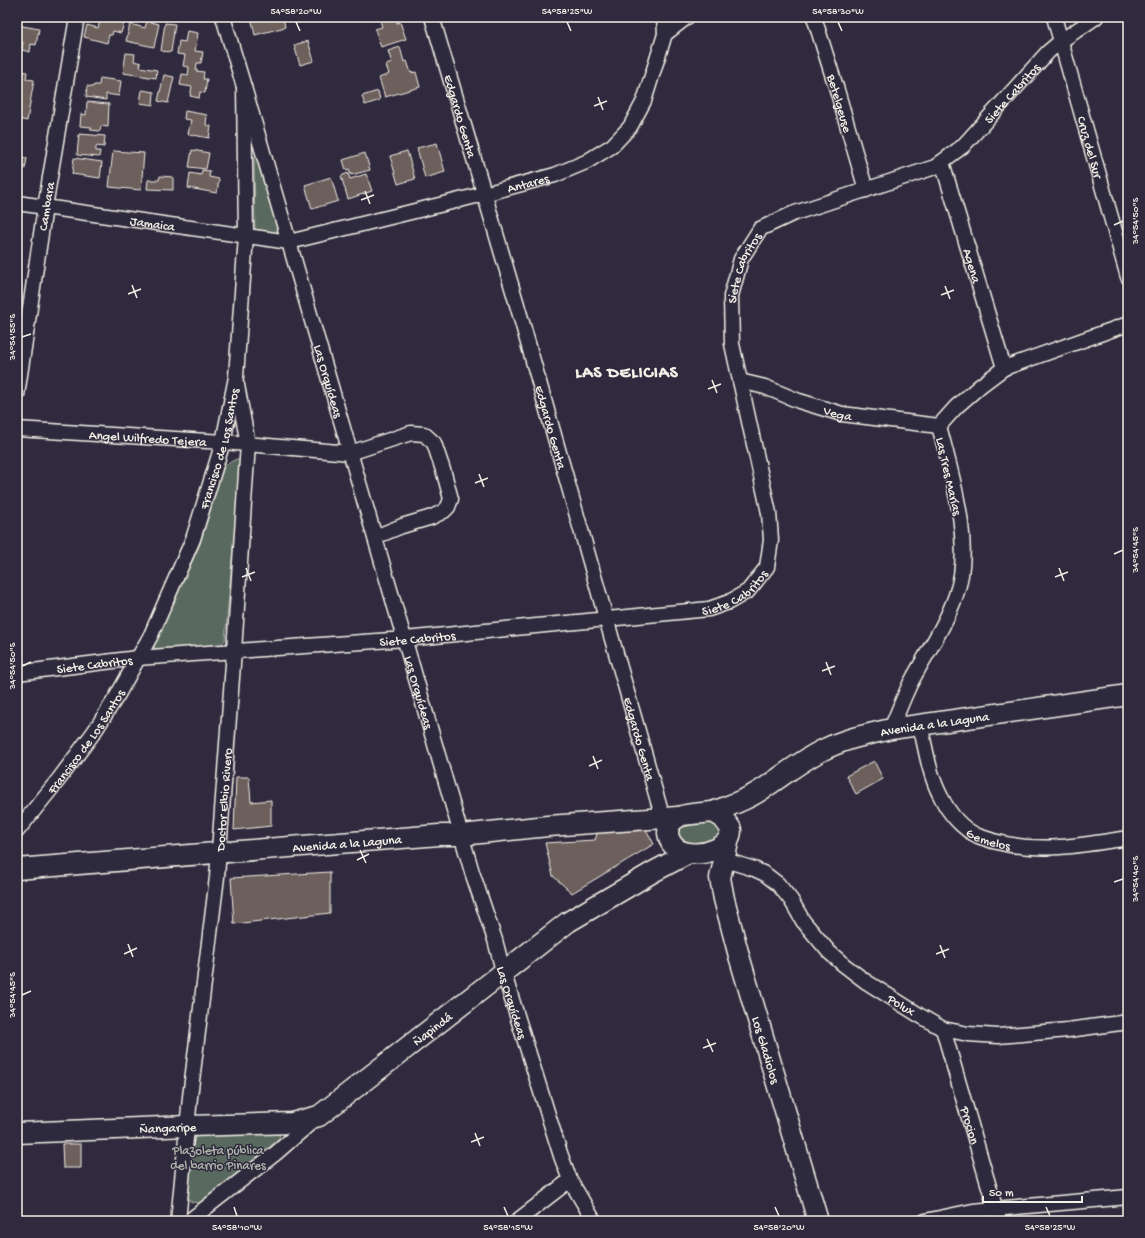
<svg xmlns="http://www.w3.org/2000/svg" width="1145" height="1238" font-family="'Gochi Hand',sans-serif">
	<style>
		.green { fill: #5a6960; stroke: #a7ada4 }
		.building { fill: #6d5f5b; stroke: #f4f1e8 }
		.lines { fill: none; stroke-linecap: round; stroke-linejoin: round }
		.street-casing { stroke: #f4f1e8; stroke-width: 17 }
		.secondary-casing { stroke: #f4f1e8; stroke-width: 23 }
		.street { stroke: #2f2a3d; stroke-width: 14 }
		.secondary { stroke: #2f2a3d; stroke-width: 20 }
		.ticks { fill: none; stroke: #f4f1e8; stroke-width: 1.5 }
		.labels { text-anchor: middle; stroke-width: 3; stroke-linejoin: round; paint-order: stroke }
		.street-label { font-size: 13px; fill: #f4f1e8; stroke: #2f2a3d }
		.park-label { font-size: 13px; fill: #afb4ab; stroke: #2f2a3d }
		.district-label { font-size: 17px; font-weight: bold; letter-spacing: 1px; fill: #f4f1e8; stroke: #2f2a3d }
		.neatline { fill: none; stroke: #f4f1e8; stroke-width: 1.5 }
		.ticks-label { font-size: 10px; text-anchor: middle; fill: #f4f1e8 }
	</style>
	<rect width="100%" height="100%" fill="#2f2a3d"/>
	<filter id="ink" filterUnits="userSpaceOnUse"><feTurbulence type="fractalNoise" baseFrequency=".025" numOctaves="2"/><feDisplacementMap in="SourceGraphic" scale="8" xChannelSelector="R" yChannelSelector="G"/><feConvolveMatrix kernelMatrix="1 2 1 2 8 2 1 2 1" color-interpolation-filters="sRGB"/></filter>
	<g filter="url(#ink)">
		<path class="green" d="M254,156H258L279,228L278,231L273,234L256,231L255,229Z
			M236,459H241L225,640L220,646L155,651L154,645L200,544L224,466Z
			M708,819L721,827V833L717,838L692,848L674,835C682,822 694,822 708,819Z
			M279,1133L280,1137L277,1141L199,1203L191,1202L188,1196L194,1140L197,1135Z"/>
		<path class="building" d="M101,17H117L116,21L124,23L121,33L113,31L112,35H109L107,43L84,37L87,25L98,28Z
			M251,17H283L285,27L255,35Z
			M295,17H311V19L296,23Z
			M379,17H396L397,23L400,22L406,39L381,47L375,29L382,27Z
			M147,21L159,24L154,47L126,41L130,24L145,28Z
			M165,23L175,24L171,52L161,51Z
			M17,25L39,29L36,45L31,44L30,52L22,50L23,42L17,41Z
			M187,31L198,33L195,51L203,52L201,63H197L196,71L204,72L203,79H207L205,93L200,92L199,98L190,96L192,87L180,85L182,74L188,75L189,67L183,66L185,55L177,54L179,41L185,42Z
			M308,41L314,61L300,65L294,45Z
			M400,47L404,62L407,61L411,73L416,72L420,87L385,97L379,78L389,74L386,65L392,63L388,51Z
			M126,53L135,54L134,61L141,63L140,67L157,70L156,78L123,73Z
			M17,67H21L20,71L27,72L26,79L34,80L27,121L18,119L17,125Z
			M164,75L174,77L168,103L158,101Z
			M100,78L121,81L119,96L106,94V100L86,97L87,86L93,87L94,85H99Z
			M142,90L154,92L153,105L140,103Z
			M378,91L380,100L365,105L362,96Z
			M87,102L109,104L108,127L101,126L100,131L91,130V127L80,126L81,114L86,115Z
			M185,111L207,115L206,125L211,126L209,138L188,134L191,120L184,119Z
			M79,134L105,136L104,147L96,146V151H100L99,157L77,155Z
			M437,143L445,172L425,178L417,148Z
			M17,150H22L20,157L27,158L25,169H20L19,174L17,173Z
			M192,150L209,153L206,169L189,167Z
			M113,151L144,153L141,190L109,187Z
			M407,151L415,179L398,184L390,156Z
			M365,153L370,170L351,175L349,169L346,170L343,160Z
			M74,158L102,162L100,178L72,174Z
			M202,170L210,171L209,177L219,179L217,193L188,188L190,173L201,175Z
			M348,173L350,179L366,174L372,191L348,199L341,176Z
			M160,176L173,177V190L147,189L148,180H159Z
			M331,177L338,201L312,209L305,185Z
			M874,761L883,779L856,794L846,776Z
			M236,777H249L251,802L271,800V826L234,830Z
			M645,828L654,844L572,893L553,876L545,843L595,840L598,831Z
			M330,872V913L234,924L231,878Z
			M62,1144H81V1168H63Z"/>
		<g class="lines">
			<g class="street-casing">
				<g id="street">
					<path id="s1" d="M432,17L518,308L665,826"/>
					<path d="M664,17L665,34"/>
					<path id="s2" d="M814,17L837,90L866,190"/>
					<path id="s3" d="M1054,17L1128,277"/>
					<path id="s4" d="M244,87L472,872L495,940L503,971L561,1156L570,1180L594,1221"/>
					<path id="s5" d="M942,162L1004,368"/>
					<path id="s6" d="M17,203L289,242L484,194L555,175L586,162L612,146L630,127L644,101L665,34L687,17"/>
					<path id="s7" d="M740,381L765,387L799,401L842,414L939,426"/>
					<path id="s8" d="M17,395L45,207L77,17"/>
					<path id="s9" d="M17,429L223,442L350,453L411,433L424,434L434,443L444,473L451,499L448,507L444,511L432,517L402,526L375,537"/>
					<path id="s10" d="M17,673L137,658L405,639L709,609L729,602L748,591L767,567L771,540L769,513L732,344L731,296L741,259L760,229L792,214L935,167L963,146L1048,52L1061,41L1096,17"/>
					<path id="s11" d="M920,725C926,749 929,775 941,797C949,813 962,829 978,836C983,838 988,839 993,841C1039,854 1082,845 1128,838"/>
					<path d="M891,729C897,714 903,699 910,684C925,655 945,627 956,595C974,545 952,476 939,426L956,407L980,386L1004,368L1128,324"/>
					<path id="s12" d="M17,831L59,779L94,732L117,696L151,635L193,539L223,442L236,377L246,236L244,87L223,17"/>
					<path id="s13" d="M725,860L754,869L765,874L778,884L791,900L803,921L829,952L844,965L865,981L919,1015L943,1029L968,1034L998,1036L1068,1030L1128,1022"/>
					<path id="s14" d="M943,1029L999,1221"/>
					<path id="s15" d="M178,1221L190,1097L217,877L234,651L248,444L237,385"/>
					<path d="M189,1221L276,1153L316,1118"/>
					<path d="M517,1221L570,1180"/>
					<path d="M925,1221L973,1211L1128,1197"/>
				</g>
			</g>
			<g class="secondary-casing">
				<g id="secondary">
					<path id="s16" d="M713,812C728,806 744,801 758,792C781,778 802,759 827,748C848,738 869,734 891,729L1128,695"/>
					<path d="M713,812L723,818L731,829C731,831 731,835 729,838C719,856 671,863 668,833C668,827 671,821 677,818C681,814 706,813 713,812Z"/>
					<path id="s17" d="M729,838L720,878L724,899L739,956L818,1221"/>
					<path id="s18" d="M17,869L439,835H461L548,826L678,817"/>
					<path id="s19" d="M17,1133L188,1126L292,1123L319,1116L568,922L653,872L687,854"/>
				</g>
			</g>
			<use href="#street" class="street"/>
			<use href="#secondary" class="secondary"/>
		</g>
	</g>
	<path class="ticks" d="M296,22L300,31M567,22L571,31M838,22L842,31M598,97L603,110M594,106L607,101M365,191L370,204M361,200L374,195M1114,225L1123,221M132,285L137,298M945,286L950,299M128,294L141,289M941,295L954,290M22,337L31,334M712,380L717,393M708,389L721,384M479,474L484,487M475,483L488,478M1114,554L1123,550M246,568L251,581M1059,568L1064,581M242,577L255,572M1055,577L1068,572M826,662L831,675M22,666L31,662M822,671L835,666M593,756L598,769M589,766L602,760M360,850L366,863M357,860L369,854M1114,882L1123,879M128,944L133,957M940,945L945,958M124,954L137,948M936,954L949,949M22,995L31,991M707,1039L713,1052M703,1048L716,1043M475,1133L480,1146M471,1142L484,1137M234,1207L237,1216M504,1207L508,1216M775,1207L779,1216M1046,1207L1050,1216"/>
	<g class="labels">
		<g class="street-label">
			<text dy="5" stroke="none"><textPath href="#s10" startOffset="1411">Siete Cabritos</textPath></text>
			<text dy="5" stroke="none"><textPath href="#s2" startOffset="90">Betelgeuse</textPath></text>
			<text dy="5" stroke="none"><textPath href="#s1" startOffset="103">Edgardo Genta</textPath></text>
			<text dy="5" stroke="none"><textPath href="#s3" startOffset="135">Cruz del Sur</textPath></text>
			<text dy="5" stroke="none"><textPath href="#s6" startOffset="521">Antares</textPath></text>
			<text dy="5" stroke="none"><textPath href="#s8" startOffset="191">Cambara</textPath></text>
			<text dy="5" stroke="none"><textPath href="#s6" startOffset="137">Jamaica</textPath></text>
			<text dy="5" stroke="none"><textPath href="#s5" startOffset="108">Agena</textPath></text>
			<text dy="5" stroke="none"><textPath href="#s10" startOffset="1075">Siete Cabritos</textPath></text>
			<text dy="5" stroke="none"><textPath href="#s4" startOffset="306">Las Orquídeas</textPath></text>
			<text dy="5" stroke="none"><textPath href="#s7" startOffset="103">Vega</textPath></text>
			<text dy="5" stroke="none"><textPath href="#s1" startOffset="427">Edgardo Genta</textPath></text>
			<text dy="5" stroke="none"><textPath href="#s9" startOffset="131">Angel Wilfredo Tejera</textPath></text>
			<text dy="5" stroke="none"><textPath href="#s12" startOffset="437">Francisco de Los Santos</textPath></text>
			<text transform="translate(950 476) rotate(77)" y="5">Las Tres Marías</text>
			<text dy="5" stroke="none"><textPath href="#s10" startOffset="726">Siete Cabritos</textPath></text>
			<text dy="5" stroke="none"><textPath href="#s10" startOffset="402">Siete Cabritos</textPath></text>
			<text dy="5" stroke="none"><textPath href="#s10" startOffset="78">Siete Cabritos</textPath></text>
			<text dy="5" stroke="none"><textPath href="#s4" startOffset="630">Las Orquídeas</textPath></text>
			<text dy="5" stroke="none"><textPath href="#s16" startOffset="242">Avenida a la Laguna</textPath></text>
			<text dy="5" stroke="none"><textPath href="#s1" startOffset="751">Edgardo Genta</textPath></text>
			<text dy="5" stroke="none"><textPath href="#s12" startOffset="113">Francisco de Los Santos</textPath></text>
			<text dy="5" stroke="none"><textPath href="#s15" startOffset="424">Doctor Elbio Rivero</textPath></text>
			<text dy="5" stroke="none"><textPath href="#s11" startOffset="141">Gemelos</textPath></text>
			<text dy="5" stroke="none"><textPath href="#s18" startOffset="331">Avenida a la Laguna</textPath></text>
			<text dy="5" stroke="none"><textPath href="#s4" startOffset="954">Las Orquídeas</textPath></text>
			<text dy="5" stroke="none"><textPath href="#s13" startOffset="234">Polux</textPath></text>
			<text dy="5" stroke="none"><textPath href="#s19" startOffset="446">Ñapindá</textPath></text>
			<text dy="5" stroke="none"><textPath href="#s17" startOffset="219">Los Gladiolos</textPath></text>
			<text dy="5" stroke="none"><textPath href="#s14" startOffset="100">Procion</textPath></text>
			<text dy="5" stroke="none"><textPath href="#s19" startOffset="151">Ñangaripe</textPath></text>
		</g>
		<g class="park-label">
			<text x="218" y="1154">Plazoleta pública<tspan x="218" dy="15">del barrio Pinares</tspan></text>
		</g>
		<g class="district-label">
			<text x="627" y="377">LAS DELICIAS</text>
		</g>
	</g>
	<rect width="1145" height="1238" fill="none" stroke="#2f2a3d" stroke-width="44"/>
	<path d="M983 1196v6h99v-6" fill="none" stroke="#f4f1e8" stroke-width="2"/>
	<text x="989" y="1196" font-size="12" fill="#f4f1e8" stroke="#2f2a3d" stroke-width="3" paint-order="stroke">50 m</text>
	<rect x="22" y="22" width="1101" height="1194" class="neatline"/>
	<g class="ticks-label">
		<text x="296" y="14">54°58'20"W</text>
		<text x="567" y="14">54°58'25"W</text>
		<text x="838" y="14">54°58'30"W</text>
		<text transform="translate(1134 221) rotate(-90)" y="4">34°54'50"S</text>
		<text transform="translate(11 337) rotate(-90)" y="4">34°54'55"S</text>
		<text transform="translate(1134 550) rotate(-90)" y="4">34°54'45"S</text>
		<text transform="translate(11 666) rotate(-90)" y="4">34°54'50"S</text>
		<text transform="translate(1134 879) rotate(-90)" y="4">34°54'40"S</text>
		<text transform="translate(11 995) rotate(-90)" y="4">34°54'45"S</text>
		<text x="237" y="1230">54°58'10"W</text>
		<text x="508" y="1230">54°58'15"W</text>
		<text x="779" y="1230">54°58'20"W</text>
		<text x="1050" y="1230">54°58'25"W</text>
	</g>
</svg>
